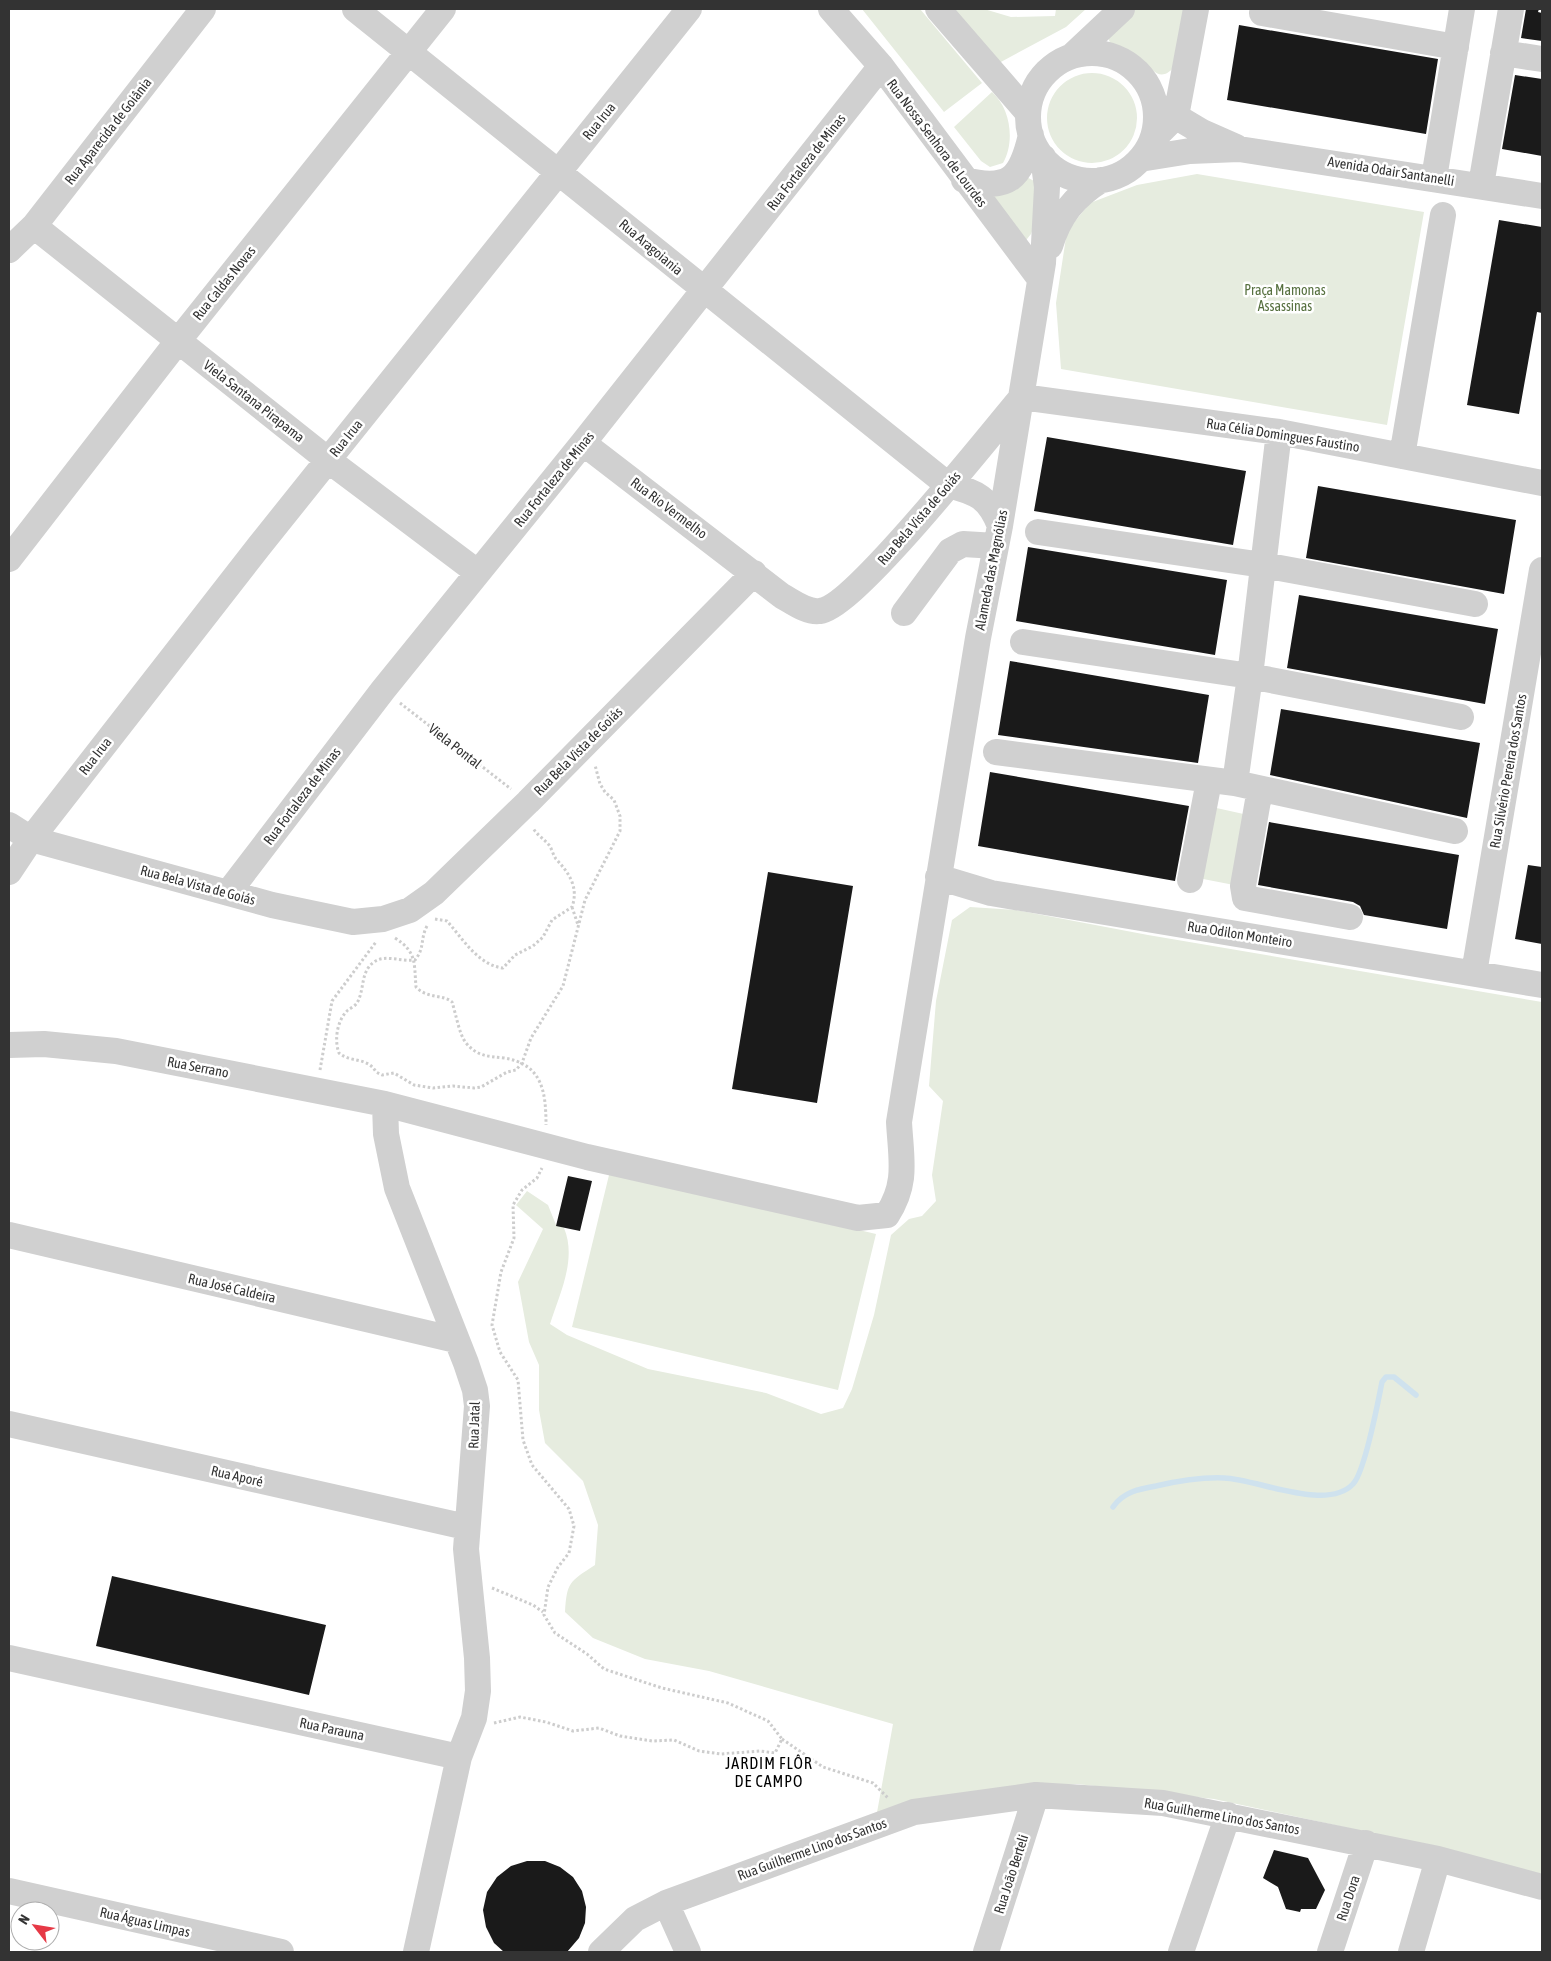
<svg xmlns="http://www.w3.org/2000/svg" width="1551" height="1961" font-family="'Asap Condensed',sans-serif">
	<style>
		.green { fill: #e6ecdf }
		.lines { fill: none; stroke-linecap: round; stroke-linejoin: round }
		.stream { stroke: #cfe2ee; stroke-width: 5.5 }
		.building { fill: #1a1a1a }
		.path { stroke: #cdcdcd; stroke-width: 3; stroke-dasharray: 2.5 2.5; stroke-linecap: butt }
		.minor { stroke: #d0d0d0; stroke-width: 26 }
		.labels { text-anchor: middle; stroke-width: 5; stroke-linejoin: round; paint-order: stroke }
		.street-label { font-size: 14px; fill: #333; stroke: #fff }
		.park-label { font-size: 14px; fill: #56703f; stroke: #fff }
		.quarter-label { font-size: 16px; letter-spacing: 1px; fill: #000; stroke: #fff }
	</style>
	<rect width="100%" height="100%" fill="#fff"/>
	<path class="green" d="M862,9H920L982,83L944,112Z
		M954,9H984L1011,17L1055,16L1056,9H1086L1066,27L999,63Z
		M1133,9H1186L1175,66C1161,83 1153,71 1143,60C1134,52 1121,47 1110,43L1108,37Z
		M1047 118a45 45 0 1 1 90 0a45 45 0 1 1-90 0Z
		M992,92C1011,109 1015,142 1003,163L990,167L981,161L954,127Z
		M1197,174L1424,212L1387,425L1061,369L1056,303L1067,231L1090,203L1137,185Z
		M1023,175L1034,181L1040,208L1031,234L1023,244L984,193Z
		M1212,807L1248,815L1234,885L1198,878Z
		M970,907L1016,910L1148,935L1542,1002V1874L1353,1829L1214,1799L1077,1784L983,1791L876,1818L893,1724L709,1671L645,1659L593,1638L565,1612C567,1582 569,1582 595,1565L598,1525L583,1481L545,1443L539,1410V1365L529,1342L518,1282L543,1229L516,1205L527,1191L548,1205L556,1225L564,1228C577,1259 560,1293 550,1324L567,1335L648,1369L766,1393L821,1414L843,1408L852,1389L874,1315L891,1235L909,1219L922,1216L936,1201L932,1175L943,1101L929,1086L936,1001L952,920Z
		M610,1171L876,1234L838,1390L572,1327Z"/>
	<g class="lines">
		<path class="stream" d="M1113,1507C1123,1492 1139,1489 1156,1486C1178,1481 1201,1477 1224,1478C1257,1479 1327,1512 1353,1484C1365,1472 1378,1402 1382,1382L1386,1377H1394L1416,1395"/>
	</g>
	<path class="building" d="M1526,9H1539L1538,12L1542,13V41L1521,38Z
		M1239,25L1438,59L1426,134L1227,100Z
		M1515,75L1542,79V156L1502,149Z
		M1499,220L1542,227V313L1537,312L1519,414L1467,405Z
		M1047,437L1246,471L1233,545L1034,511Z
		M1318,486L1516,520L1504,594L1306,558Z
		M1028,547L1227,580L1215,655L1016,621Z
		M1299,595L1498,629L1485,704L1287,668Z
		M1010,661L1209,695L1198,763L998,735Z
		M1281,709L1480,743L1467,818L1270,775Z
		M990,772L1189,806L1175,881L978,846Z
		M1269,822L1459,855L1447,929L1364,915L1360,906L1353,902L1258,885Z
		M1528,865L1542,867V944L1515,939Z
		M768,872L853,886L817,1103L732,1089Z
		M568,1176L592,1181L580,1231L556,1226Z
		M112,1576L326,1625L309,1695L96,1646Z
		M1274,1850L1308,1858L1325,1890L1316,1909H1301L1300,1912L1286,1909L1278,1887L1263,1878Z
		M527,1861H545L560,1867L573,1877L582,1891L586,1907L585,1923L579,1938L567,1952H504L494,1943L486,1927L483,1910L487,1892L497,1877L511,1866Z"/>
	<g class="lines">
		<path class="path" d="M400,703L511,789
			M572,907L578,925
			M435,919L447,921C463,939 478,965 503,968L515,955L533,946L543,937L552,920L572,907C579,887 569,873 556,859C553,855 552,849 549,845C544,839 537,835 533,828
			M427,926C420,939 425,948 415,960C401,962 385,954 374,962C360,972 365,989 357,1003C355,1006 351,1008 348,1010C337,1020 334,1040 339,1053C351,1063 368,1057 376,1072L382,1075L394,1073L414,1085L433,1088L453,1086L474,1088L481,1087L507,1072L516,1070L522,1063L531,1038L563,986L585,900L620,831V816L614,800L605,792L600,784L595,765
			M395,938C417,952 414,963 416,987C427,999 443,994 452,1002C456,1014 459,1034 466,1043C478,1057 488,1056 504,1058C542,1064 546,1091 546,1125
			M320,1070L332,1001L376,942
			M492,1588L533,1605L543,1612
			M494,1723L520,1717L546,1722L573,1731L599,1728L620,1736L652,1741L674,1740L699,1751L721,1754L760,1751L775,1753L782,1739L768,1721L728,1703L662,1688L604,1669L587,1654L555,1633L544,1615L548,1587L558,1567L569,1553L574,1526L569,1509L532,1465L523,1440L518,1380L500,1352L492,1325L501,1272L514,1238L513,1205L522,1190L537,1178L542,1168
			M782,1739L823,1767L873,1783L888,1798"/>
		<path class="minor" d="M355,9L948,485C977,492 989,498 1000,526
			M831,9L881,66L1040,279
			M938,9L1028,113
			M1262,13L1456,47
			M1503,53L1542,59
			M1028 117a64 64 0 1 1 128 0a64 64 0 1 1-128 0Z
			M1073,55L1122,9
			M1160,107L1202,132L1236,147
			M1154,138L1176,116L1196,9
			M1140,159L1190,151L1239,149L1542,196
			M1434,178L1462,9
			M964,180C1009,191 1021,179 1031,135
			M1481,185L1511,9
			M34,226L328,460L477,572
			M1050,246C1059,216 1074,197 1101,180
			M9,250L34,226L203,9
			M583,443L782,596C793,602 807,613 820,611C855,607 991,433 1022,397L1279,432L1542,483
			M1402,456L1443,215
			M1038,532L1263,565L1475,604
			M9,559L178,341L443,9
			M904,613L950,551L963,544L996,546
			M1023,642L1250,676L1461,717
			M996,752L1235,783L1455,831
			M1235,783L1250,676L1279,432
			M1260,789L1243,886L1245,898L1350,917
			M9,825L31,839L272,905L353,922L383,919L410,910L434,893L528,802L754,573
			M9,872L31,839L260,545L689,9
			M938,877L991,893L1542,985
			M1190,880L1209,781
			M228,893L383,690L583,443L881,66
			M1474,973L1542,570
			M9,1045L44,1044L116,1051L385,1104L587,1157L858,1218L887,1215C908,1183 901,1159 899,1122L978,638L1000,526L1043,263L1047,187L1043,157
			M385,1104L386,1134L397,1188L466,1363L475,1390L477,1406L466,1549L477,1658L478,1691L474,1718L459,1757
			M9,1235L456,1340
			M9,1424L466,1527
			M9,1658L459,1757L416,1952
			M9,1891L281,1952
			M666,1903L688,1952
			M601,1952L635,1919L666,1903L895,1819L914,1812L1036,1795L1163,1803L1438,1859L1542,1887
			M986,1952L1036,1795
			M1181,1952L1228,1815
			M1330,1952L1366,1843
			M1411,1952L1438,1859"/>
	</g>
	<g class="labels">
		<g class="street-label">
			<text transform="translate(599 121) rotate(-51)" y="5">Rua Irua</text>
			<text transform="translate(108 131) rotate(-52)" y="5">Rua Aparecida de Goiânia</text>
			<text transform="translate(937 143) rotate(53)" y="5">Rua Nossa Senhora de Lourdes</text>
			<text transform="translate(806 162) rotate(-52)" y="5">Rua Fortaleza de Minas</text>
			<text transform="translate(1391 171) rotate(9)" y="5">Avenida Odair Santanelli</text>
			<text transform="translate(651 247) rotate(40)" y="5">Rua Aragoiania</text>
			<text transform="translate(224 283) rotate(-51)" y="5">Rua Caldas Novas</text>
			<text transform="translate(254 401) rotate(38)" y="5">Viela Santana Pirapama</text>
			<text transform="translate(1283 435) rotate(9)" y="5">Rua Célia Domingues Faustino</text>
			<text transform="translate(346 438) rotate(-51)" y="5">Rua Irua</text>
			<text transform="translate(554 479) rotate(-51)" y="5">Rua Fortaleza de Minas</text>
			<text transform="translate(669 508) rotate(37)" y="5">Rua Rio Vermelho</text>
			<text transform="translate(919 518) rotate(-49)" y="5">Rua Bela Vista de Goiás</text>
			<text transform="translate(991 570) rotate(-79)" y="5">Alameda das Magnólias</text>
			<text transform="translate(455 746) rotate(38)" y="5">Viela Pontal</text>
			<text transform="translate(578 751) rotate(-45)" y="5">Rua Bela Vista de Goiás</text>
			<text transform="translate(95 756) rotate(-52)" y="5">Rua Irua</text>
			<text transform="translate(1508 771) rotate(-80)" y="5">Rua Silvério Pereira dos Santos</text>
			<text transform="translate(302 796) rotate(-53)" y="5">Rua Fortaleza de Minas</text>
			<text transform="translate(198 885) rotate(15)" y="5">Rua Bela Vista de Goiás</text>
			<text transform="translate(1240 934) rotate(9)" y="5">Rua Odilon Monteiro</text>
			<text transform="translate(198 1067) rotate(11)" y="5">Rua Serrano</text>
			<text transform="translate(232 1288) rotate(13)" y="5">Rua José Caldeira</text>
			<text transform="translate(474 1425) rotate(-88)" y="5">Rua Jatal</text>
			<text transform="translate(237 1476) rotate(13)" y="5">Rua Aporé</text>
			<text transform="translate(332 1729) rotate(12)" y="5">Rua Parauna</text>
			<text transform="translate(1222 1816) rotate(10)" y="5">Rua Guilherme Lino dos Santos</text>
			<text transform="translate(812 1849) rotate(-20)" y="5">Rua Guilherme Lino dos Santos</text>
			<text transform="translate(1011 1874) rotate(-72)" y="5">Rua João Berteli</text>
			<text transform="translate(1348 1898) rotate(-72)" y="5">Rua Dora</text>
			<text transform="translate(145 1922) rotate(13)" y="5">Rua Águas Limpas</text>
		</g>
		<g class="park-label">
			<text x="1285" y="295">Praça Mamonas<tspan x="1285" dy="16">Assassinas</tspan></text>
		</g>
		<g class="quarter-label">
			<text x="769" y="1769">JARDIM FLÔR<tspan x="769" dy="18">DE CAMPO</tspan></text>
		</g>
	</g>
	<rect width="1551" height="1961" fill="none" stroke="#333333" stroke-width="20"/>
	<g transform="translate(35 1926) rotate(301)"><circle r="24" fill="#ffffff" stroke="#adadad"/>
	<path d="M0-4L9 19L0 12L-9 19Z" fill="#e63946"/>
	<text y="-8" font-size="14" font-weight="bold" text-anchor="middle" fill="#333333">N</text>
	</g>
</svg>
